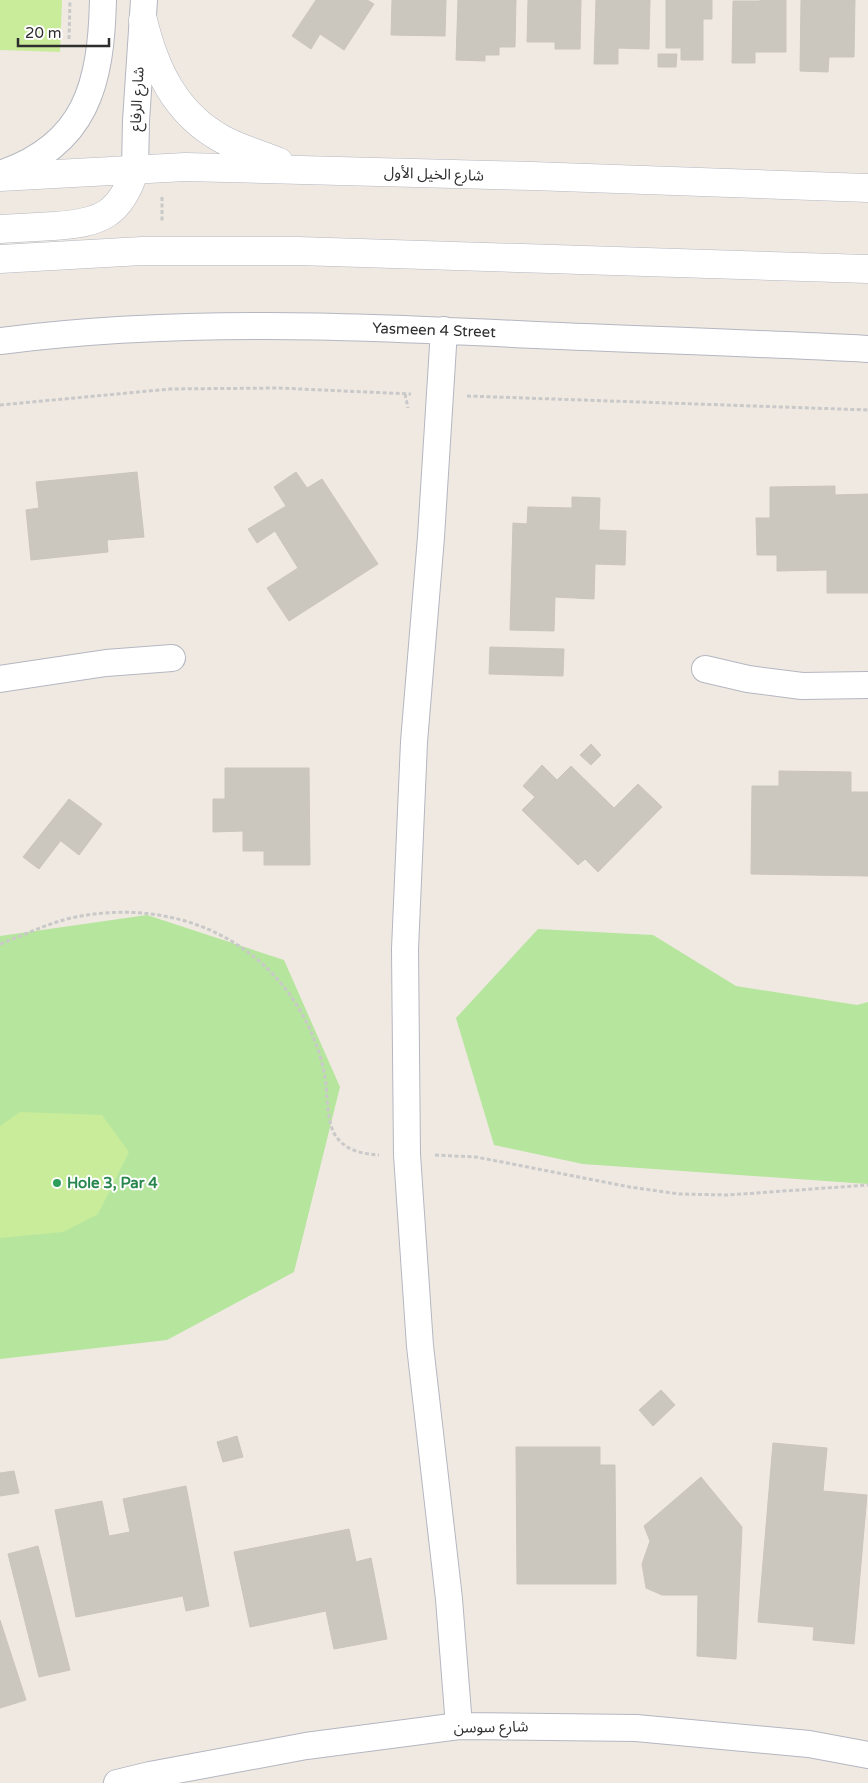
<svg xmlns="http://www.w3.org/2000/svg" width="868" height="1783" font-family="'Varela Round','Noto Sans Arabic',sans-serif">
	<style>
		.green { fill: #b6e59e }
		.pitch { fill: #c9ec9a }
		.building { fill: #cbc7bf; stroke: #cbc5ba }
		.lines { fill: none; stroke-linecap: round; stroke-linejoin: round }
		.street-casing { stroke: #b4b7c1; stroke-width: 28 }
		.secondary-casing { stroke: #b4b7c1; stroke-width: 29 }
		.path { stroke: #c9c9c9; stroke-width: 3; stroke-dasharray: 4 2.5; stroke-linecap: butt }
		.street { stroke: #fff; stroke-width: 26 }
		.secondary { stroke: #fff; stroke-width: 28 }
		.leisure-dot { fill: #2e9e5b; stroke: #fff; stroke-width: 2 }
		.labels { text-anchor: middle; stroke-width: 4; stroke-linejoin: round; paint-order: stroke }
		.street-label { font-size: 15px; fill: #2e2e2e; stroke: #fff }
		.leisure-label { font-size: 15px; font-weight: bold; fill: #27864d; stroke: #fff; text-anchor: start }
	</style>
	<rect width="100%" height="100%" fill="#efe9e1"/>
	<path class="green" d="M147,915L284,960L340,1087L294,1272L167,1340L0,1359V936Z
		M538,929L653,935L736,986L857,1005L868,1002V1184L583,1164L494,1145L456,1018Z"/>
	<path class="pitch" d="M0,0H62L60,52L0,50Z
		M20,1112L102,1115L129,1152L98,1214L63,1232L0,1238V1126Z"/>
	<path class="building" d="M316,0H367L374,4L344,50L320,34L311,49L292,36Z
		M392,0H446L445,36L391,35Z
		M458,0H516L515,47H499V55H485V61L456,60Z
		M528,0H581L580,49H555V42H527Z
		M596,0H650L649,49L618,48V64H594Z
		M666,0H712V19H703V60H681V48H666Z
		M760,0H786V52H755V63H732L733,1H760Z
		M801,0H855L854,57H829L828,72L800,71Z
		M658,54H677L676,67H658Z
		M137,472L144,537L107,540L108,552L31,560L26,510L39,508L36,482Z
		M296,472L307,488L322,479L378,564L289,621L267,588L298,568L275,531L257,543L248,529L286,506L274,487Z
		M835,486V495L868,494V593H827V570L777,571V555H757L756,518H770V487Z
		M572,497L600,498L599,530L626,531L625,565L595,564L594,599L555,597L554,631L510,630L513,523L527,524L528,507L572,508Z
		M490,647L564,649L563,676L489,674Z
		M591,744L601,755L591,765L580,755Z
		M542,765L557,780L571,766L614,808L638,784L662,807L598,872L585,859L578,865L522,810L535,797L523,786Z
		M225,768H309L310,865H264V851H243V831L213,832V799H225Z
		M779,771L851,772V792H868V876L751,874L752,786H779Z
		M69,799L84,810L39,869L23,857Z
		M84,810L102,824L79,855L61,841Z
		M661,1390L675,1405L653,1426L639,1410Z
		M237,1436L243,1457L223,1462L217,1442Z
		M773,1443L827,1448L823,1491L867,1495L854,1644L813,1640L814,1627L758,1622Z
		M516,1447H600V1465H615L616,1584H517Z
		M14,1471L19,1493L0,1496V1473Z
		M701,1477L742,1527L736,1659L697,1656L698,1595H662L646,1588L642,1564L650,1541L644,1526Z
		M186,1486L209,1606L186,1611L183,1596L76,1617L55,1510L102,1501L109,1536L130,1532L123,1499Z
		M349,1529L356,1562L371,1558L387,1639L334,1649L326,1611L250,1627L234,1552Z
		M38,1546L70,1670L39,1677L8,1554Z
		M0,1620L26,1700L0,1708Z"/>
	<g class="lines">
		<g class="street-casing">
			<path id="street" d="M135,169L136,121L144,0
				M0,174C87,145 101,83 103,0
				M444,330L431,537L414,742L405,949L407,1155L420,1346L449,1599L459,1726
				M0,341C178,318 358,326 536,335C647,340 757,343 868,349
				M705,669L748,679L802,686L868,685
				M0,679L106,663L172,658
				M117,1783L150,1775L306,1746L459,1726L636,1728L809,1744L868,1755"/>
		</g>
		<g class="secondary-casing">
			<path id="secondary" d="M143,20C155,69 175,113 222,139C240,149 260,154 279,162
				M0,177L185,167L532,176L868,188
				M0,229C18,228 36,227 54,226C100,223 121,215 135,169
				M0,259L142,251H298L868,269"/>
		</g>
		<path class="path" d="M69,39L70,0
			M162,197V221
			M405,394L408,408
			M467,396L868,410
			M0,405L170,389L278,388L411,394
			M0,944C24,935 46,924 71,918C176,895 278,942 316,1044C320,1054 323,1066 325,1077C328,1095 326,1126 338,1139C348,1151 363,1154 379,1155
			M435,1155L476,1157L630,1187L679,1194L728,1195L868,1185"/>
		<use href="#street" class="street"/>
		<use href="#secondary" class="secondary"/>
	</g>
	<circle class="leisure-dot" cx="57" cy="1183" r="5"/>
	<g class="labels">
		<g class="street-label">
			<text transform="translate(137 99) rotate(-87)" y="5">شارع الرفاع</text>
			<text transform="translate(434 174) rotate(2)" y="5">شارع الخيل الأول</text>
			<text transform="translate(434 330) rotate(2)" y="5">Yasmeen 4 Street</text>
			<text transform="translate(491 1727) rotate(-1)" y="5">شارع سوسن</text>
		</g>
		<g class="leisure-label">
			<text x="67" y="1188">Hole 3, Par 4</text>
		</g>
	</g>
	<path d="M18 38v8h91v-8" fill="none" stroke="#2e2e2e" stroke-width="2.5"/>
	<text x="25" y="38" font-size="15" fill="#2e2e2e" stroke="#ffffff" stroke-width="4" paint-order="stroke">20 m</text>
</svg>
